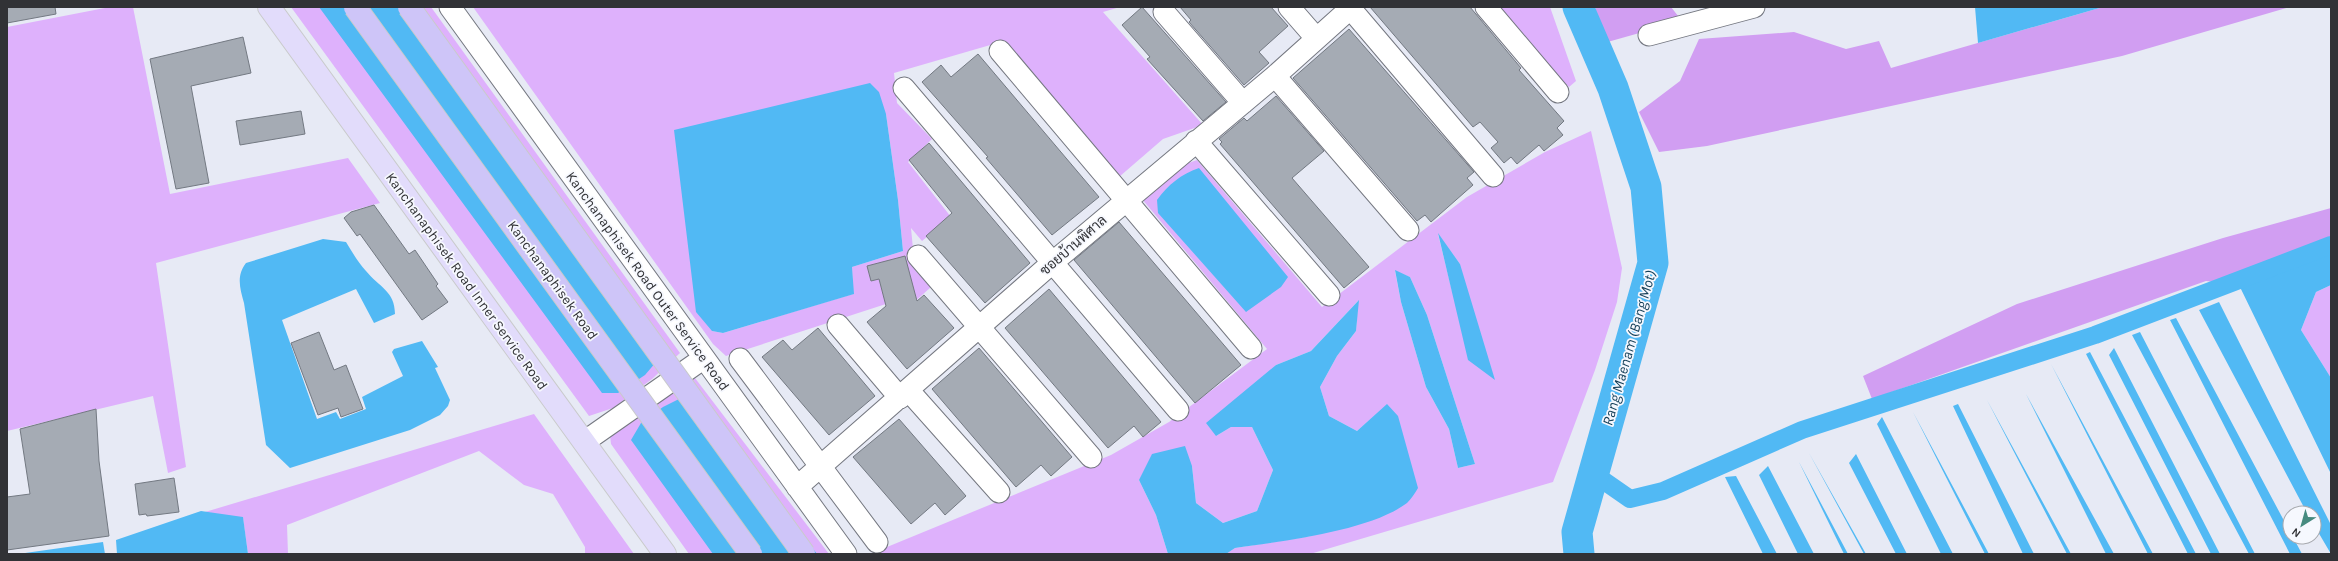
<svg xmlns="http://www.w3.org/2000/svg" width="2338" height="561" font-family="Karla,Sarabun,sans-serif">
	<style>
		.green { fill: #deb1fc; fill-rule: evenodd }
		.forest { fill: #d19ef2 }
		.water { fill: #51b9f4 }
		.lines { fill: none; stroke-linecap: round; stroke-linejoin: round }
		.canal { stroke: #51b9f4; stroke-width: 18 }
		.river { stroke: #51b9f4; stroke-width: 31 }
		.building { fill: #a5abb4; stroke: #737982 }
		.minor-casing { stroke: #757881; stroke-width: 23 }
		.major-casing { stroke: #c9cacb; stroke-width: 24 }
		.minor { stroke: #fff; stroke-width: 21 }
		.major { stroke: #e2dcfb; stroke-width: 22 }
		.highway-bridge-casing { stroke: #c9cacb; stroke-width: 24; stroke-linecap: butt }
		.highway-bridge { stroke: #cec5f8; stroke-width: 22 }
		.labels { text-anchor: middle; stroke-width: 3.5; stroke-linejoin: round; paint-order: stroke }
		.street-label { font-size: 14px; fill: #313236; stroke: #f6f8fe }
		.water-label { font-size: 15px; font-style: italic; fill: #133e57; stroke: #f6f8fe }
	</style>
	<rect width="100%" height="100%" fill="#e7eaf5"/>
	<path class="green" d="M110,7H133L170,194L348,158L380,203L156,263L186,467L168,473L153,396L7,431V27Z
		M291,7H431L680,353L652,379L613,408L589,416Z
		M473,7H1120L1103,12L1203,125L1163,139L1119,177L1004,41L894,73L897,103L932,139L908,162L951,217L922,241L911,228L915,270L931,287L900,315L889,303L726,356L713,344ZM886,114L898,200L903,251L852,267L853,294L723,333L712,331Z
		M1500,7H1550L1576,81L1569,87L1559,77Z
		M1591,131L1622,268L1617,302L1595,370L1553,482L1310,554H1226L1235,548L1311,536L1387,405L1357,431L1329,416L1320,387L1337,356L1356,331L1358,301L1311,351L1276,365L1216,436L1231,427H1252L1273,470L1257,511L1223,523L1196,503L1192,466L1139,480L1156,515L1168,554H870L1111,455L1169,422L1267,349L1142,199L1180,166L1197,160L1322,307L1467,197L1545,152ZM1438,234L1460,264L1452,291ZM1395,271L1410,277L1427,315L1475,464L1458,468L1449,429L1426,387L1401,302Z
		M2331,285V378L2301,330L2316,292Z
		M695,378L829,554H689L611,444L610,435L626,419Z
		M534,414L634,554H585V547L553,494L524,485L479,451L287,525L288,554H248L243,518L205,512Z"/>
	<path class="forest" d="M1595,7H1671L1682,21L1604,43Z
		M2103,7H2290L2122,56L1707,146L1659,152L1639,112L1680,81L1699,39L1794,32L1846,49L1879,41L1891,68Z
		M2331,208V248L2239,285L2206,281L1872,399L1863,376L2017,304L2223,238Z"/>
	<path class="water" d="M319,7H420L668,348L645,375L618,393H602Z
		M1975,7H2103L1978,43Z
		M870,83L879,92L886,114L898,200L903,251L852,267L854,294L723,333L712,331L696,312L674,130Z
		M1199,168L1288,277L1281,287L1246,312L1158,213L1157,200C1168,185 1181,174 1199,168Z
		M1438,233L1460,264L1495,380L1468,360Z
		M323,239L346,242C352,252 358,262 366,271C379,287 395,291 395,314L374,323L356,289L282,320L317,419L336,412L340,419L366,409L362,397L403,376L392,352L394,349L422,341L438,367L435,368L450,400L448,406L440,415L410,430L290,468L266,445L244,303C240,288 236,276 246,263Z
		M2331,248V285L2316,292L2301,330L2331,378V474L2239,285Z
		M1395,270L1410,277L1427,315L1475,464L1458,468L1449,429L1426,387L1401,302Z
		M1359,300L1356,331L1337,356L1320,387L1329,416L1357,431L1387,404L1398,416L1418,488C1415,493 1411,499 1407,503C1370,531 1283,541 1235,548L1226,554H1168L1156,515L1139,480L1152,454L1185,446L1192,466L1196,503L1223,523L1257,511L1273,470L1252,427H1231L1216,436L1206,423L1276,365L1311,351Z
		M2219,302L2331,525V554L2314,525V513H2307L2199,310Z
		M2176,318L2290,532V537H2293L2302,554H2290L2170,320Z
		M2140,332L2255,554H2249L2132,335Z
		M2114,348L2220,554H2211L2109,355Z
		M2090,352L2196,554H2188L2086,354Z
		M2051,364L2153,554H2148Z
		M697,390L817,554H713L631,440L641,423L663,407Z
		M2026,394L2114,554H2106Z
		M1987,400L2071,554H2067Z
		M1958,404L2034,554H2023L1953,406Z
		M1913,412L1989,554H1985Z
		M1882,417L1953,554H1941L1877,424Z
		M1809,453L1866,554H1864Z
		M1856,454L1907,554H1896L1849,463Z
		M1799,462L1848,554H1844Z
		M1768,466L1814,554H1798L1759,475Z
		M1736,476L1777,554H1763L1725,477Z
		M201,511L243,517L248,554H117L116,540Z
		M103,542L105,554H18Z"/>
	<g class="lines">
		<path class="canal" d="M1594,474L1630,499L1663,491L1802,430L2095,335L2331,245"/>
		<path class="river" d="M1578,7L1613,88L1646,187L1653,263L1577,532L1579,554"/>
	</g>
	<path class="building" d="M7,7H55L56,14L7,23Z
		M1142,7L1226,102L1203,121L1147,59L1150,57L1122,25Z
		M1180,7H1271L1288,26L1259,52L1269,63L1244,85L1189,22L1191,20Z
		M1370,7H1470L1521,68L1519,70L1564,121L1557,128L1563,135L1544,151L1539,145L1517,164L1511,157L1504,163L1491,148L1498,142L1480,122L1473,127Z
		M1349,29L1474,172L1467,178L1473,185L1431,222L1425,215L1417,221L1293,78Z
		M243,37L251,73L191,86L209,183L176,189L150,59Z
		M978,54L1099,197L1052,235L986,158L988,157L922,82L941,65L951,77Z
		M1276,96L1324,151L1292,178L1369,267L1344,288L1220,144L1222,142L1219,139L1244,118L1247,121Z
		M301,111L305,134L240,145L236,121Z
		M929,143L1030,263L985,303L926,236L952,213L909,160Z
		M374,205L409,254L415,250L438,284L436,286L448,302L422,320L360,234L357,236L344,218L351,212Z
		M1119,222L1241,365L1195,403L1074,260Z
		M905,256L917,301L924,295L954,328L907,369L867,322L886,306L879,279L871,281L867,266Z
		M1049,289L1161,422L1143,437L1134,426L1108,448L1005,328Z
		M818,328L875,396L829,435L762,357L783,340L792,350Z
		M319,332L334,370L346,365L363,409L341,417L338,408L318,415L291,343Z
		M979,348L1072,457L1051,476L1041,465L1016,487L932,389Z
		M96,409L99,461L109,536L7,550V497L30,494L20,429Z
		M899,419L966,496L945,515L935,503L911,524L853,457Z
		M174,478L179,512L147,516L146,514L139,515L135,484Z"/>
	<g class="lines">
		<g class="minor-casing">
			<path id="minor" d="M450,7L846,554
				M1289,7L1316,38
				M1486,7L1558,92
				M1350,8L1493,176
				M1164,12L1243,103
				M1649,35L1754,7
				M1000,51L1251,348
				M1275,76L1408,230
				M904,88L1178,410
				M1196,141L1329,295
				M918,256L1091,457
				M838,325L900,398
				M740,359L877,542
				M909,391L999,492
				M584,442L704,358
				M797,487L1052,263L1275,76L1352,7"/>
		</g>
		<g class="major-casing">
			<path id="major" d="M269,7L665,554"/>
		</g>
		<use href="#minor" class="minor"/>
		<use href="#major" class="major"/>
		<g class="highway-bridge-casing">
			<path id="highway-bridge" d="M355,7L751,554
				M409,7L804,554"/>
		</g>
		<use href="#highway-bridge" class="highway-bridge"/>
	</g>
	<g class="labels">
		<g class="street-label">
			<text transform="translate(1073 245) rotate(-41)" y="5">ซอยบ้านพิศาล</text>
			<text transform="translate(553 280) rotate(54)" y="5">Kanchanaphisek Road</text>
			<text transform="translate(467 281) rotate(54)" y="5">Kanchanaphisek Road Inner Service Road</text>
			<text transform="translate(648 281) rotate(54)" y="5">Kanchanaphisek Road Outer Service Road</text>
		</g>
		<g class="water-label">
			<text transform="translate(1629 348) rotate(-74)" y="5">Rang Maenam (Bang Mot)</text>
		</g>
	</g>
	<rect width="2338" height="561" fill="none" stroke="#313236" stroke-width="16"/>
	<g transform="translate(2302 525) rotate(217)"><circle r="19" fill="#f6f8fe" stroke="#a7a9ae"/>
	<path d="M0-3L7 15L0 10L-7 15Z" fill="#468a7f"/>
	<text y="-6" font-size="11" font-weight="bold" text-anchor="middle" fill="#313236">N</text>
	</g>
</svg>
